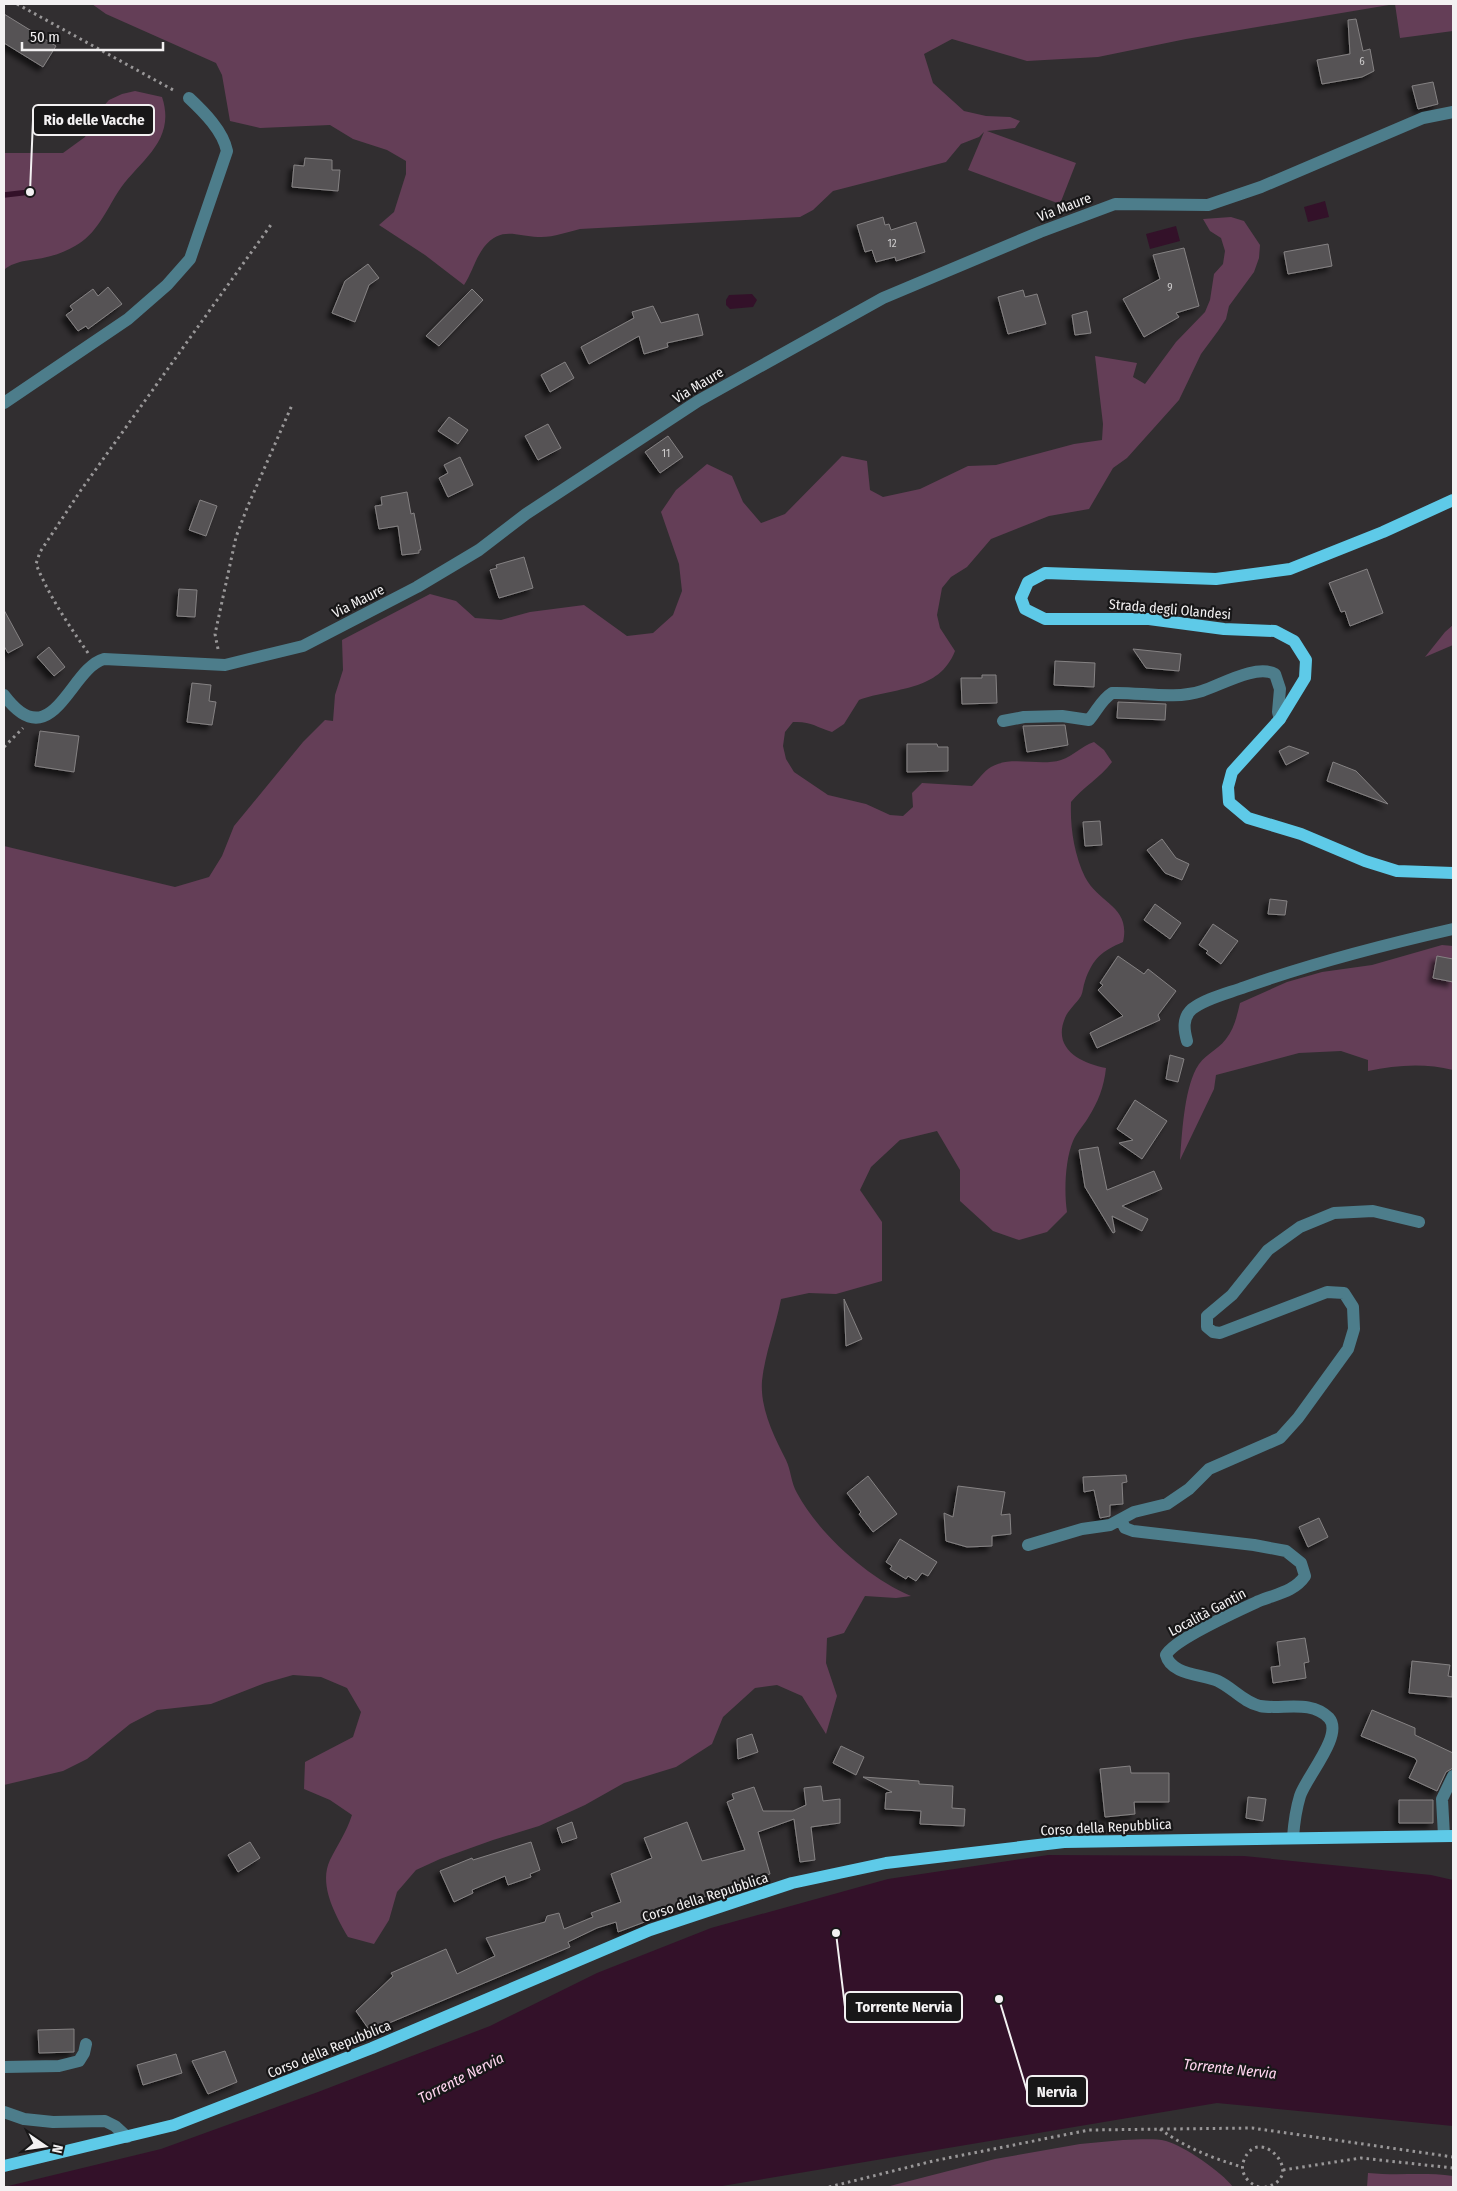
<svg xmlns="http://www.w3.org/2000/svg" width="1457" height="2191" font-family="'Fira Sans Condensed',sans-serif">
	<style>
		.green { fill: #643e57 }
		.water { fill: #331129 }
		.lines { fill: none; stroke-linecap: round; stroke-linejoin: round }
		.stream { stroke: #331129; stroke-width: 5.5 }
		.building { fill: #565355; stroke: #858283; filter: url(#shadow) }
		.path { stroke: #999798; stroke-width: 3; stroke-dasharray: 2.5 4; stroke-linecap: butt }
		.minor { stroke: #4d7d8b; stroke-width: 12 }
		.major { stroke: #5ecae8; stroke-width: 12 }
		.labels { text-anchor: middle; stroke-width: 4.5; stroke-linejoin: round; paint-order: stroke }
		.number-label { font-size: 11px; fill: #cccacb }
		.street-label { font-size: 14px; fill: #f3f1f2; stroke: #181718 }
		.water-label { font-size: 15px; font-style: italic; fill: #ffd5ef; stroke: #181718 }
		.leader { fill: none; stroke: #f3f1f2; stroke-width: 2 }
		.callout-dot { fill: #f3f1f2; stroke: #181718; stroke-width: 2 }
		.callout { fill: #181718; stroke: #f3f1f2; stroke-width: 2 }
		.callout-label { font-size: 15px; text-anchor: middle; font-weight: bold; fill: #f3f1f2 }
	</style>
	<defs>
		<filter id="shadow"><feDropShadow dx="-4.5" dy="4.5" stdDeviation="2.5" flood-color="#0009"/></filter>
	</defs>
	<rect width="100%" height="100%" fill="#312e30"/>
	<path class="green" d="M92,4H1453V31L1400,38L1395,4L1186,39L1098,57L1027,61L952,39L924,54L933,83L964,111L986,116L1010,117L1020,121L1015,128L987,131L1076,163L1060,204L968,170L984,132L979,137L961,144L946,162L833,191L813,210L800,217L580,229C567,232 552,238 538,237C516,236 501,226 484,247C475,259 472,273 464,285L425,255L379,225L394,212L406,174V161L387,150L353,139L330,125L260,128L230,121L222,75L216,63L106,14Z
		M135,91L162,97C177,142 138,161 118,192C106,211 96,235 75,246C68,250 59,254 51,256C35,261 16,259 4,270V153H63L85,137L99,111L109,100L122,94Z
		M1231,217L1244,221L1260,245L1259,258L1254,272L1229,306L1226,319L1218,331L1201,354L1179,400L1127,458L1113,468L1089,509L1049,516L991,539L967,567L951,577L942,588L937,615L940,628L955,651C939,692 895,687 859,700L844,724L832,732C816,727 811,721 793,722L785,732L783,746L786,759L794,772L828,795L866,804L890,815L903,816L913,807L912,793L922,783L972,786C978,780 984,771 991,767C1012,755 1039,767 1061,760C1074,756 1081,746 1094,742L1104,750L1112,762C1100,778 1083,787 1071,802C1070,827 1074,854 1085,877C1099,904 1131,906 1123,942C1102,951 1093,958 1085,981C1083,986 1083,992 1081,996C1076,1004 1068,1010 1065,1018C1052,1049 1081,1063 1106,1068C1104,1087 1098,1102 1088,1118C1083,1126 1077,1132 1073,1141C1065,1160 1064,1192 1067,1212L1047,1232L1019,1240L993,1231L960,1201V1170L937,1131L900,1140L871,1167L860,1190L882,1222V1281L836,1294L809,1293L781,1299C776,1326 765,1353 762,1381C760,1409 774,1436 786,1460C791,1470 791,1483 797,1493C819,1534 868,1578 911,1596L896,1598L865,1596L844,1633L827,1638L826,1663L837,1696L826,1734L802,1696L777,1685L755,1688L723,1717L712,1744L676,1767L624,1783L585,1805L539,1826L493,1840L440,1859L416,1870L397,1892L389,1920L374,1944L348,1937C336,1916 318,1885 330,1860C338,1844 346,1833 352,1815L330,1800L304,1789L305,1762L353,1737L361,1712L347,1688L321,1677L293,1675L265,1683L211,1704L157,1710L130,1724L87,1759L63,1771L4,1785V846L175,887L209,877L222,856L234,826L303,742L325,720L333,721L335,695L343,670L342,640L430,594L456,601L475,618L501,620L530,612L584,605L627,636L653,633L673,615L682,591L679,564L661,512L676,490L707,464L732,476L743,502L761,523L785,514L842,456L867,461L870,490L883,497L920,489L968,466L996,465L1074,444L1102,440L1103,424L1095,356L1137,363L1133,377L1145,384L1176,342L1205,312L1210,300L1214,274L1223,264L1225,251L1221,238L1210,231L1203,219Z
		M1453,625V645L1425,657L1445,632Z
		M1442,945L1453,946V1070C1425,1063 1396,1065 1368,1071V1060L1341,1051L1299,1053L1216,1075L1214,1089L1180,1160C1182,1134 1184,1092 1196,1069C1203,1055 1217,1051 1226,1039C1234,1029 1237,1016 1240,1003L1287,982L1322,972L1372,965Z
		M1123,2140C1136,2140 1153,2138 1166,2141C1184,2146 1222,2172 1233,2187H886L995,2159L1080,2144Z
		M1368,2173C1397,2176 1425,2172 1453,2176V2187H1367Z"/>
	<path class="water" d="M1325,201L1329,217L1308,222L1304,207Z
		M1176,226L1180,241L1150,249L1146,234Z
		M752,294L757,300L753,307L730,309L726,305V300L729,295Z
		M1048,1855L1244,1856L1431,1875L1453,1880V2126L1217,2103L716,2187H4L161,2149L318,2092L490,2026L597,1973L711,1928L888,1879Z"/>
	<g class="lines">
		<path class="stream" d="M4,195L30,192"/>
	</g>
	<path class="building" d="M4,14L56,46L43,67L4,43Z
		M1356,19L1363,51L1370,49L1374,71L1362,77L1322,84L1317,60L1350,54L1348,20Z
		M1433,82L1438,104L1418,109L1412,86Z
		M305,158L332,160V170H340L338,191L292,187L294,165L304,166Z
		M883,217L885,225L889,224L891,230L916,222L925,252L896,261L895,257L876,262L872,250L865,252L857,225Z
		M1328,244L1332,266L1288,274L1284,252Z
		M1184,248L1199,306L1176,313L1179,317L1144,337L1123,299L1160,279L1153,255Z
		M368,264L379,278L369,285L355,322L332,313L345,281Z
		M108,287L122,304L88,329L86,326L78,331L66,315L73,310L70,306L93,289L98,296Z
		M472,289L483,300L439,346L426,336Z
		M1023,290L1025,297L1037,294L1046,324L1008,334L998,297Z
		M653,306L661,323L698,314L703,335L667,343L668,347L644,354L639,336L589,364L581,347L634,318L632,312Z
		M1087,311L1091,333L1075,335L1072,315Z
		M565,362L574,378L550,392L541,375Z
		M449,417L468,430L458,444L438,431Z
		M548,424L561,448L538,460L525,436Z
		M668,436L683,457L660,473L645,452Z
		M460,457L473,485L448,497L439,478L448,473L444,465Z
		M407,492L411,514L414,513L421,550H419V553L402,555L398,526L379,529L375,506L382,505L381,497Z
		M200,500L217,506L206,536L189,530Z
		M524,557L533,588L499,598L490,570L497,568L496,565Z
		M1367,569L1383,613L1350,626L1345,611L1341,612L1329,583Z
		M179,589L197,590L195,617L177,616Z
		M4,610L23,645L8,653L4,646Z
		M49,647L65,667L54,676L37,657Z
		M1133,649L1181,654L1179,671L1146,668Z
		M1055,661L1095,663L1094,687L1054,685Z
		M982,675H996L997,703L962,704L961,678H982Z
		M192,683L211,685L209,701L216,702L212,725L187,722Z
		M1118,702L1166,704L1165,720L1117,718Z
		M1065,725L1068,745L1027,752L1023,726Z
		M40,731L79,736L74,772L35,766Z
		M907,744H937L938,747H948V771L907,772Z
		M1289,746L1309,753L1286,765L1279,751Z
		M1333,762L1356,771L1388,804L1327,781Z
		M1100,821L1102,845L1085,846L1083,822Z
		M1162,839L1176,858L1189,864L1182,880L1165,873L1147,850Z
		M1270,899L1287,901L1285,915L1268,914Z
		M1155,904L1181,923L1170,939L1144,920Z
		M1213,924L1238,941L1221,964L1206,953L1208,951L1199,945Z
		M1118,956L1144,974L1148,969L1176,991L1158,1015L1160,1020L1097,1048L1090,1033L1123,1016L1098,990L1103,985L1100,983Z
		M1437,956L1453,959V982L1433,978Z
		M1170,1055L1184,1059L1178,1082L1166,1079Z
		M1135,1100L1167,1121L1142,1159L1119,1143L1133,1140L1117,1129Z
		M1098,1147L1107,1190L1154,1171L1162,1189L1122,1206L1148,1219L1142,1231L1112,1216L1115,1232L1113,1233L1085,1187L1079,1150Z
		M844,1299L862,1339L846,1346Z
		M1126,1475L1127,1482L1122,1483L1123,1504L1110,1505V1516L1100,1518L1094,1490L1084,1492L1083,1477Z
		M868,1476L897,1514L873,1532L859,1514L861,1512L847,1493Z
		M958,1486L1005,1492L1001,1515L1010,1514L1011,1534L992,1536V1546L967,1547L946,1541L944,1513L953,1517Z
		M1319,1518L1328,1537L1308,1547L1299,1527Z
		M900,1539L937,1562L928,1576L922,1573L916,1581L908,1576L906,1579L890,1569L892,1566L886,1562Z
		M1305,1638L1309,1662L1304,1663L1306,1678L1273,1683L1271,1667L1280,1666L1277,1642Z
		M1412,1661L1450,1665L1448,1676L1453,1677L1452,1697L1409,1693Z
		M1372,1710L1415,1728V1735L1453,1753V1768L1446,1772L1437,1791L1409,1778L1417,1761L1415,1758L1361,1736Z
		M752,1734L758,1752L738,1759L737,1739Z
		M841,1746L864,1757L856,1775L833,1763Z
		M1130,1766L1131,1773H1169V1802H1134L1135,1814L1105,1817L1100,1769Z
		M863,1777L919,1781V1784L953,1786L952,1808L965,1809L964,1826L920,1824L921,1811L885,1809L886,1793L892,1792Z
		M821,1786L823,1801L840,1799V1823L811,1827L815,1860L800,1862L794,1819L758,1832L770,1874L648,1916L650,1920L618,1932L616,1922L597,1928L568,1942L570,1947L370,2031L356,2011L393,1976L391,1973L446,1949L457,1974L495,1956L486,1938L545,1922L547,1916L559,1913L564,1929L593,1917L591,1913L621,1902L611,1874L652,1858L644,1838L687,1822L702,1861L745,1850L727,1802L734,1799L732,1794L754,1787L763,1811H793L806,1805L804,1788Z
		M1248,1797L1266,1799L1263,1821L1246,1818Z
		M1399,1800H1433V1823H1399Z
		M572,1822L577,1838L562,1843L557,1828Z
		M250,1842L260,1858L238,1872L228,1855Z
		M531,1842L540,1870L530,1874L531,1877L508,1885L505,1876L472,1890L473,1893L454,1902L440,1871L472,1858L473,1860Z
		M74,2029V2052L39,2053L38,2030Z
		M225,2051L237,2082L208,2094L192,2061Z
		M176,2054L182,2073L143,2085L137,2065Z"/>
	<g class="lines">
		<path class="path" d="M17,4L175,91
			M218,649L215,634L236,537L247,508L292,405
			M88,653C68,624 49,596 36,564L40,552L81,490L273,222
			M4,747L23,728
			M1160,2129C1186,2148 1212,2158 1242,2167
			M1283,2170L1361,2158L1453,2168
			M829,2187L933,2161L1089,2130L1252,2128L1453,2157
			M1259,2187C1247,2183 1239,2172 1244,2160C1259,2122 1309,2178 1265,2187"/>
		<path class="minor" d="M4,403L128,319L167,285L190,259L227,151C223,131 204,112 189,98
			M4,695C52,759 70,668 104,659L225,665L303,646L417,587L479,550L526,514L698,401L883,298L1040,232L1115,204L1208,205L1261,187L1423,118L1453,112
			M1003,721L1024,717L1062,716L1089,720C1097,711 1101,700 1112,693C1141,692 1174,700 1202,691C1221,685 1256,664 1275,674L1280,689L1278,712L1280,719
			M1187,1041C1184,1030 1182,1018 1192,1009C1206,998 1229,993 1245,987C1313,963 1383,945 1453,929
			M1121,1520L1125,1528L1133,1531L1254,1545L1286,1551L1301,1563L1305,1576C1294,1592 1276,1594 1259,1601C1240,1610 1174,1639 1166,1655C1171,1675 1202,1674 1218,1681C1233,1688 1243,1702 1260,1706C1282,1710 1311,1699 1329,1718C1344,1735 1306,1777 1300,1796C1296,1809 1294,1824 1293,1837
			M1028,1545L1082,1529L1110,1525L1134,1512L1167,1504L1189,1489L1209,1469L1280,1438L1298,1418L1348,1349L1354,1329L1353,1307L1344,1293L1327,1292L1220,1333L1213,1332L1207,1327V1316L1232,1295L1268,1250L1300,1227L1334,1213L1373,1211L1419,1222
			M1444,1836L1442,1799L1453,1776
			M4,2067L59,2066L79,2061L84,2053L86,2044
			M4,2112L24,2119L53,2122L105,2121L115,2126L127,2137"/>
		<path class="major" d="M1453,500L1383,532L1290,569L1216,579L1045,573L1028,582L1021,598L1025,609L1045,619H1149L1224,629L1275,631L1294,641L1306,660L1305,678L1280,719L1232,772L1228,787L1229,802L1248,818L1301,834L1365,861L1397,871L1453,873
			M4,2166L174,2125L372,2048L650,1930L792,1883L886,1863L1064,1842L1453,1836"/>
	</g>
	<g class="labels">
		<g class="number-label">
			<text x="1362" y="65">6</text>
			<text x="892" y="247">12</text>
			<text x="1170" y="291">9</text>
			<text x="666" y="457">11</text>
		</g>
		<g class="street-label">
			<text transform="translate(1064 207) rotate(-21)" y="5">Via Maure</text>
			<text transform="translate(698 385) rotate(-31)" y="5">Via Maure</text>
			<text transform="translate(358 601) rotate(-27)" y="5">Via Maure</text>
			<text transform="translate(1170 609) rotate(5)" y="5">Strada degli Olandesi</text>
			<text transform="translate(1207 1612) rotate(-28)" y="5">Località Gantin</text>
			<text transform="translate(1106 1827) rotate(-3)" y="5">Corso della Repubblica</text>
			<text transform="translate(705 1897) rotate(-18)" y="5">Corso della Repubblica</text>
			<text transform="translate(329 2049) rotate(-22)" y="5">Corso della Repubblica</text>
		</g>
		<g class="water-label">
			<text transform="translate(1230 2069) rotate(6)" y="5">Torrente Nervia</text>
			<text transform="translate(461 2078) rotate(-27)" y="5">Torrente Nervia</text>
		</g>
	</g>
	<path class="leader" d="M30 192L33 120M836 1933L845 2007M999 1999L1027 2091"/>
	<g class="callout-dot">
		<circle cx="30" cy="192" r="5"/>
		<circle cx="836" cy="1933" r="5"/>
		<circle cx="999" cy="1999" r="5"/>
	</g>
	<g class="callout">
		<rect x="33" y="105" width="121" height="30" rx="5"/>
		<rect x="845" y="1992" width="117" height="30" rx="5"/>
		<rect x="1027" y="2076" width="60" height="30" rx="5"/>
	</g>
	<g class="callout-label">
		<text x="94" y="125">Rio delle Vacche</text>
		<text x="904" y="2012">Torrente Nervia</text>
		<text x="1057" y="2097">Nervia</text>
	</g>
	<rect width="1457" height="2191" fill="none" stroke="#f3f1f2" stroke-width="10"/>
	<g transform="translate(45 2146) rotate(103)" stroke="#181718" stroke-width="4" paint-order="stroke">
	<path d="M0-4L9 19L0 12L-9 19Z" fill="#f3f1f2"/>
	<text y="-8" font-size="14" font-weight="bold" text-anchor="middle" fill="#f3f1f2">N</text>
	</g>
	<path d="M22 42v8h141v-8" fill="none" stroke="#f3f1f2" stroke-width="2.5"/>
	<text x="30" y="42" font-size="15" fill="#f3f1f2" stroke="#181718" stroke-width="4" paint-order="stroke">50 m</text>
</svg>
